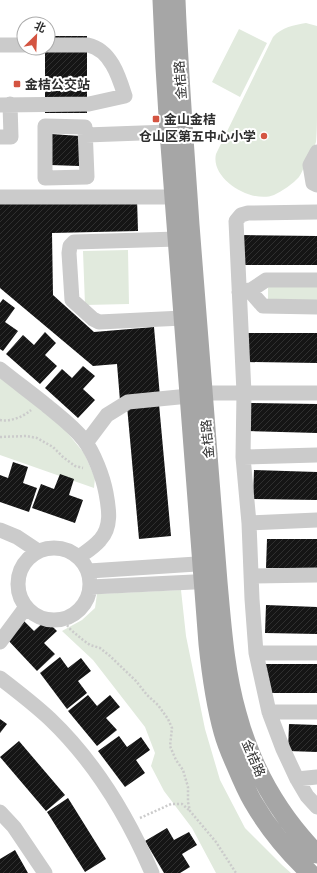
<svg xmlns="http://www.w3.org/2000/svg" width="317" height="873" font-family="Rubik,'Noto Sans SC',sans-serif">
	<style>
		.grass { fill: #e1eadd }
		.building { fill: url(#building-hatch) }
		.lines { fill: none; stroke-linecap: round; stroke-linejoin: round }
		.path { stroke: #cbcbcb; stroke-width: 2.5; stroke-dasharray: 2 2; stroke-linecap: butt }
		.minor { stroke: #cbcbcb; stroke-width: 15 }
		.major { stroke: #a6a6a6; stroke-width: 19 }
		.poi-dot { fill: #d45441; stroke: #fff; stroke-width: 1.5 }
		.labels { text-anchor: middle; stroke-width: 4; stroke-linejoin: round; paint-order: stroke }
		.street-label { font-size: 13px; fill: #2e2e2e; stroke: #fff }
		.poi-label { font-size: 13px; font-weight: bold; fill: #2e2e2e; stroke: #fff; text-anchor: start }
	</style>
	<defs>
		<pattern id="building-hatch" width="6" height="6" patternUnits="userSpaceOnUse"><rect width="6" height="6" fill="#151515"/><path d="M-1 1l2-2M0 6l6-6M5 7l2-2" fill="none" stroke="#2f2f2f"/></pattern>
	</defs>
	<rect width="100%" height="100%" fill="#fff"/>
	<path class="grass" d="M306,23L317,26C317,54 317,83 317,111C317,119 317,135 316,142C314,148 310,155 307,161C304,166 302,173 299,177C294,183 281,192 274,195C252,204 210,179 216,154L273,37C282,27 294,25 306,23Z
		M239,29L267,43L240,97L212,82Z
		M128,250L129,304L85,305L83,251Z
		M268,285L317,286V300H268Z
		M0,375L65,430L84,453L95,478L94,488L0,455Z
		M181,590L186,636L205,729L220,780L245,828L282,865L291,873H216L192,828L164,791L151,766L155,753L145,727L93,660L62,631L82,620L95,608L97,594Z"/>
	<path class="building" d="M48,36H87V113H45V48H48Z
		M51,134L80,136L79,166L50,165Z
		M137,199L138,231L52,233L53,295L94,332L154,327L160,397L120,401L117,364L93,366L0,288V202Z
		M242,235L317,236V265H242Z
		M3,299L15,308L5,322L18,331L3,351L0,349V303Z
		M45,332L56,343L45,355L57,366L40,384L6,354L23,335L34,345Z
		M246,333H317V363L246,362Z
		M83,366L95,376L83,389L95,400L78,418L45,388L62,369L72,378Z
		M248,403L317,404V433L247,431Z
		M159,404L171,536L139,539L127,406Z
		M13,462L28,467L23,483L37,488L29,512L0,502V475L8,478Z
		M254,470L317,472V500L253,499Z
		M60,474L74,479L69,495L83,500L75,523L32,508L41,484L54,489Z
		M267,539H317V568H266Z
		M266,605L317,607V634L265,633Z
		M46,620L57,631L44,643L55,654L37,671L6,638L24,621L34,631Z
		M60,657L68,668L81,658L91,671L78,681L87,693L67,709L40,673Z
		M266,664H317V693H266Z
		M88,695L97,706L110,695L120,707L106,718L117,730L97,746L68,711Z
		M0,719L7,724L0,733Z
		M289,724L317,725V752L288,751Z
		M119,736L127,747L141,737L150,750L136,760L145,773L125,787L98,751Z
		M19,741L65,795L46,811L0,757Z
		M68,798L106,859L85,872L47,812Z
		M167,828L174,840L189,832L197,845L182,854L190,867L180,873H164L145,841Z
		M15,850L28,873H0V859Z"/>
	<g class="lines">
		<path class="path" d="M0,420C10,422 23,417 31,410
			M0,437L26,436L37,438L53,447L63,457L75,466L83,468
			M62,619L71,630L83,640L90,645L100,648L110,656L136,681L147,695L158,705L168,719L172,728L170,746L176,760L183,770L188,787V802L190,811L216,842L236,873
			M140,818L171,804H182L189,810"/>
		<path class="minor" d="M0,45H24
			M0,105L89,104L125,96C119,77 111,50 88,45H48
			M45,126L85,127L87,177L45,178Z
			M86,135L169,132
			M0,137H11L10,104
			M317,152L310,165L313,183L317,185
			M0,197H174
			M317,212L248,213L241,215L236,221L244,393L243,457L249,523L252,599L256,653L269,712L283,749L297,779L307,796L317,807
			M178,239L74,242L70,246L69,253L72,300L93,319L99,322L183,318
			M249,290L263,306L317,307
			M239,292L251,290L266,280H317
			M0,369C15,381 31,393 46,405C59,416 73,426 84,440C94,453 103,477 106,493C109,509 112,527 100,540C94,547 86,552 79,557
			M86,443L107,415L128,402L189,396L203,393H317
			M243,457L317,455
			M249,523L317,520
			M0,530L17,537L38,551
			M18 584a36 36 0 1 1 72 0a36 36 0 1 1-72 0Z
			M89,571L212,563
			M251,576L317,575
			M91,587L214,581
			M0,642L26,607
			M256,653H317
			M0,678C17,691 34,704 50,719C94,761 128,817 152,873
			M269,712H317
			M297,779L317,777
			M0,812L14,827L45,873"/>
		<path class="major" d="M162,0L165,67L169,132L208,644C211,673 215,703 223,732C226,743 231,755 236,766C241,778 246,790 253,802C268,828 288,852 310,873
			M176,0C179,75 185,150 190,225C196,302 202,378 208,454C211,497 215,540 218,582C222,626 225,671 237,713C251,766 279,815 317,854"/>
	</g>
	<g class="poi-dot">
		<rect x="13" y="80" width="8" height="8" rx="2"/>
		<rect x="152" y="115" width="8" height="8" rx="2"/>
		<circle cx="264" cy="136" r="4"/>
	</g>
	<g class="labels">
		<g class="street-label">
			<text transform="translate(180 80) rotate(-94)" y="5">金桔路</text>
			<text transform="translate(207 439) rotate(-95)" y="5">金桔路</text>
			<text transform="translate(254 758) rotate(67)" y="5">金桔路</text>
		</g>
		<g class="poi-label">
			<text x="25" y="89">金桔公交站</text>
			<text x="164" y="124">金山金桔</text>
			<text x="256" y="141" text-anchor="end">仓山区第五中心小学</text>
		</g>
	</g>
	<g transform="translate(36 36) rotate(24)"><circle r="19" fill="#ffffff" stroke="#ababab"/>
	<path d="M0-3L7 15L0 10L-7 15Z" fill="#d45441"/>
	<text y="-6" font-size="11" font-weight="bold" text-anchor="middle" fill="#2e2e2e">北</text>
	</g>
</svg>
